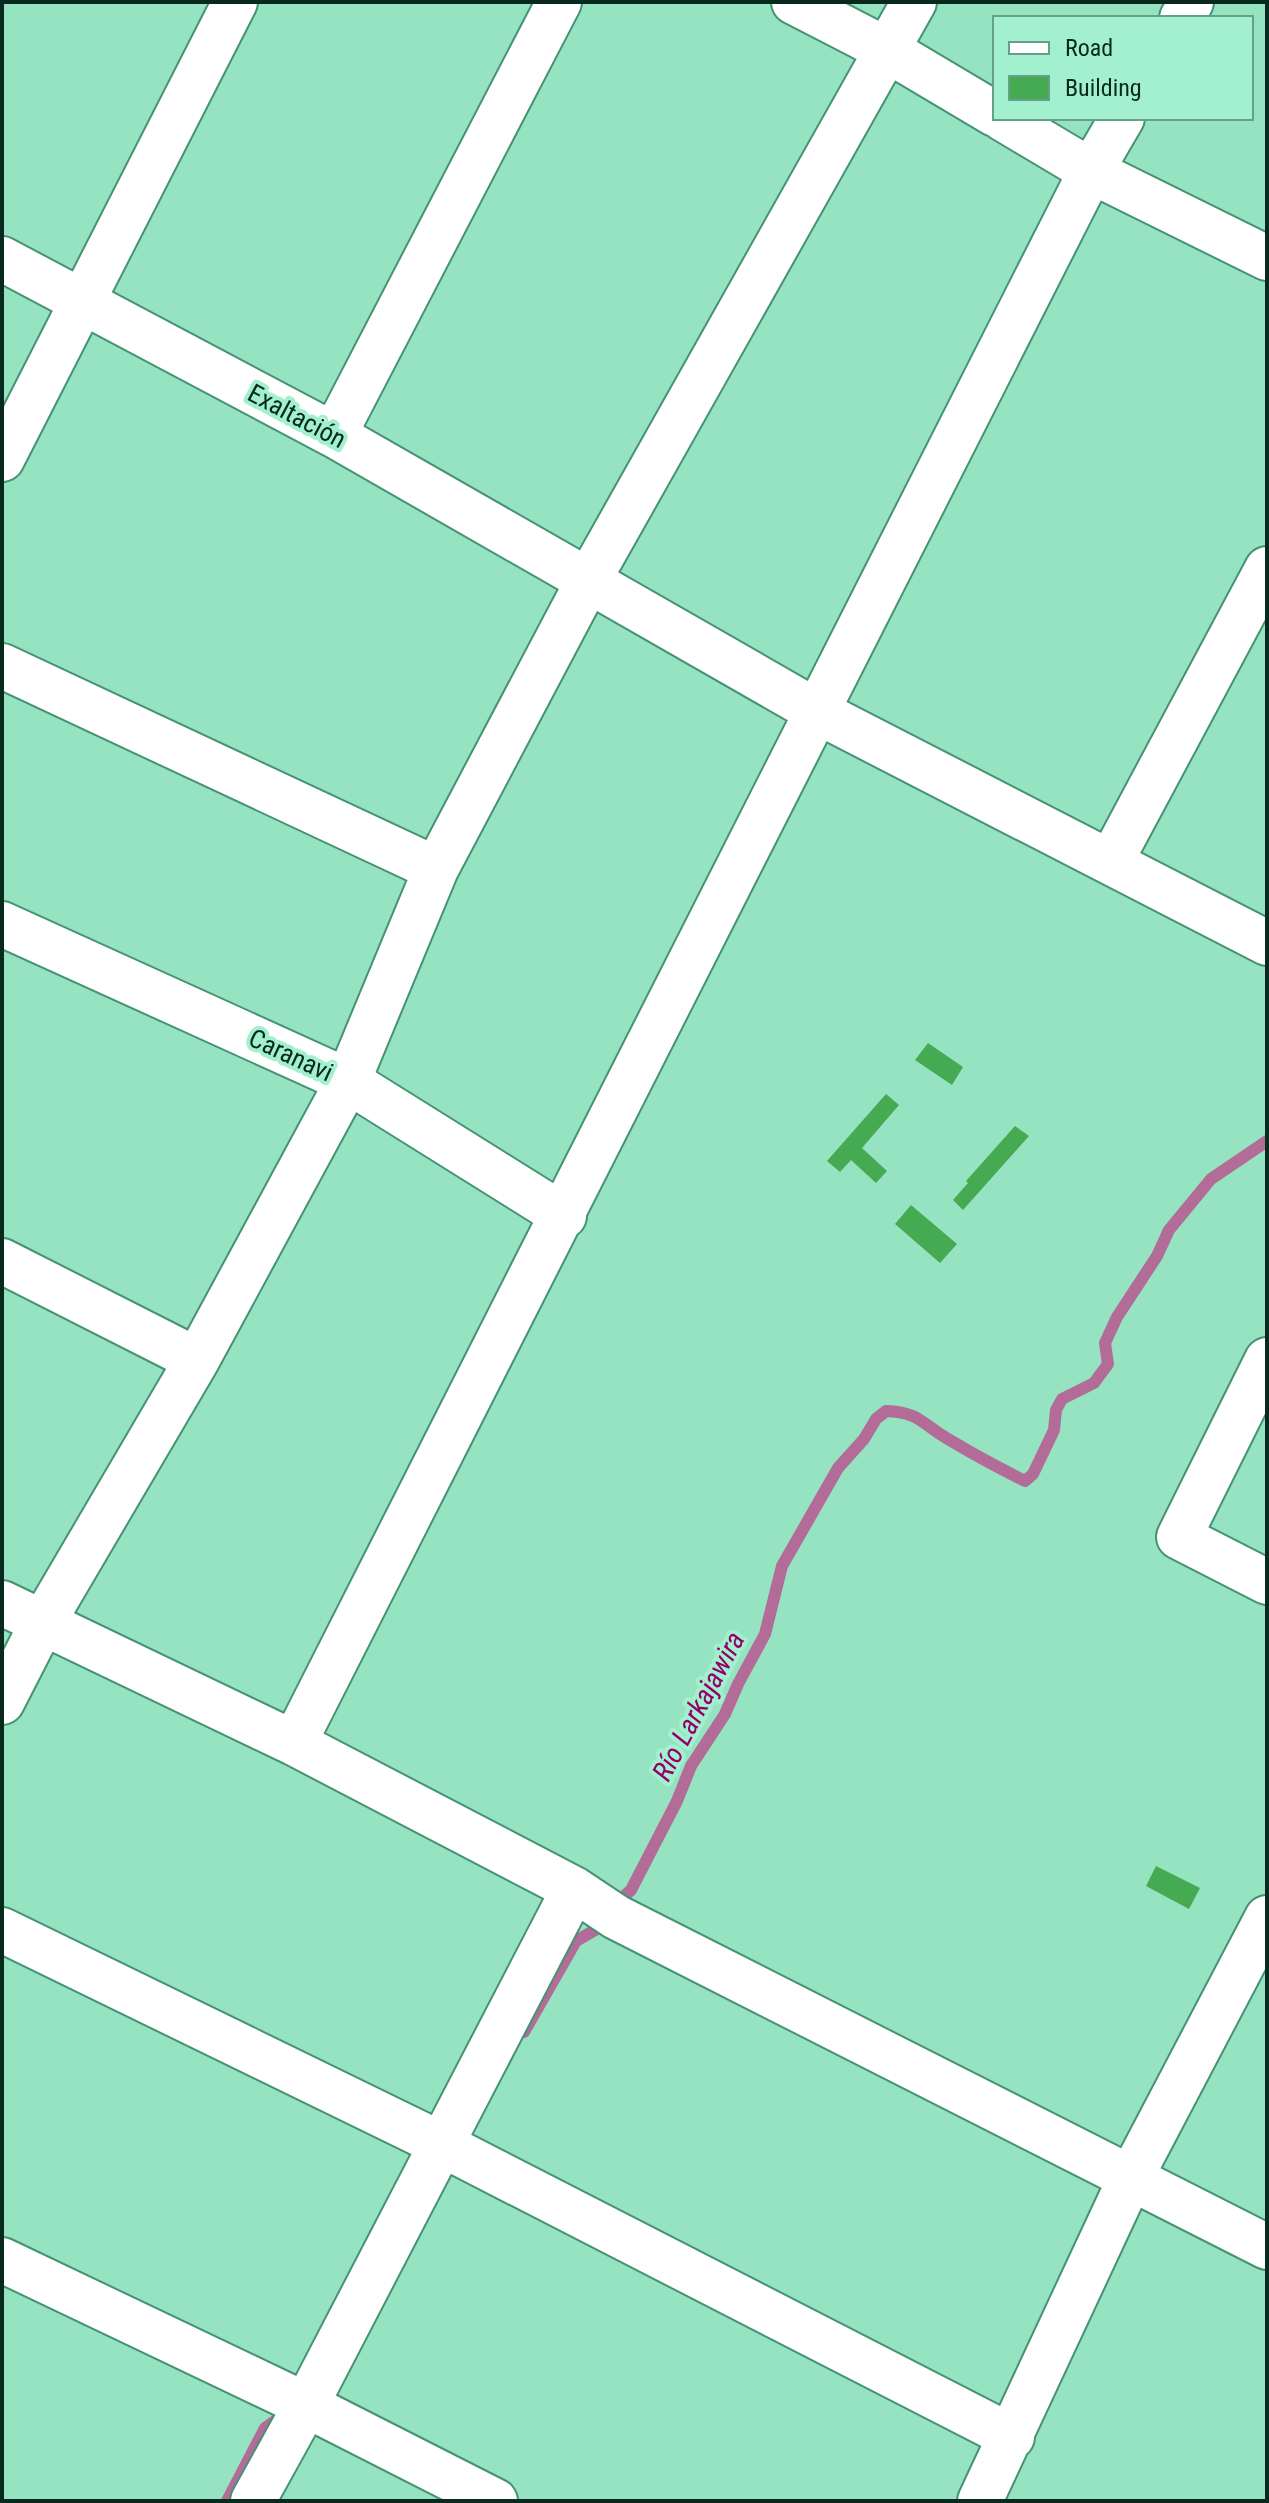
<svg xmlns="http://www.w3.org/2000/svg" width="1269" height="2503" font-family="'Roboto Condensed',sans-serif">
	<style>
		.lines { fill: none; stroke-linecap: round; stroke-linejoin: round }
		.stream { stroke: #b36c97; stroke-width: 12 }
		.building { fill: #45aa51 }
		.minor-casing { stroke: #459274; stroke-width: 48 }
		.minor { stroke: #fff; stroke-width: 44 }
		.labels { text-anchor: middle; stroke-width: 8; stroke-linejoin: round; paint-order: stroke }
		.street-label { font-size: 26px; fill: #082a1e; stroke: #a2f0ce }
		.water-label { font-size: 28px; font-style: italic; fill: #940069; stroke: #a2f0ce }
	</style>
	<rect width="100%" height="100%" fill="#95e3c1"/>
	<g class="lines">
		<path class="stream" d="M617,1909L619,1901L631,1890L677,1801L691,1766L725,1714L738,1684L765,1634L782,1566L838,1468L864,1439L876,1419L886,1411C919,1412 922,1424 948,1439C973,1454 999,1468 1025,1481L1033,1474L1054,1430L1056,1410L1062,1399L1094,1383L1108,1364L1105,1343L1117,1317L1157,1256L1169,1230L1211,1179L1267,1141
			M524,2032L576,1941L607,1923
			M227,2501L265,2428L283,2415"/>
	</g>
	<path class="building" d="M928,1043L963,1067L952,1085L915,1060Z
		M886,1094L899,1105L862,1148L887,1171L876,1183L851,1160L840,1172L827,1161Z
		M1015,1126L1029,1136L963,1210L953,1200L968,1183L966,1181Z
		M911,1205L957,1244L940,1263L895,1224Z
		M1156,1866L1200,1888L1189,1909L1146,1886Z"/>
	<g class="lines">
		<g class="minor-casing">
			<path id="minor" d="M794,2L889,51L995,114
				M1182,18L1191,2
				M1002,118L1091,171L1267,258
				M2,259L334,435L816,711L1267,943
				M334,435L559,2
				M2,459L235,2
				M2,666L436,869
				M1111,861L1267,569
				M2,924L348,1081L564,1216
				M2,1261L197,1360
				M1267,1360L1179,1537L1267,1582
				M2,1603L294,1743L574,1889L616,1917L1267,2247
				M2,1702L42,1624L197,1360L348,1081L436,869L588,581L914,2
				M294,1743C562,1220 824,694 1091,171L1122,118
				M2,1930L441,2144L1012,2437
				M2,2260L306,2405L495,2501
				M253,2501L306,2405L574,1889
				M980,2501L1131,2177L1267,1918"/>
		</g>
		<use href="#minor" class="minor"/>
	</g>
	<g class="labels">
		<g class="street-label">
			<text transform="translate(297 416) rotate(28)" y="9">Exaltación</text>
			<text transform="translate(291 1055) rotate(25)" y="9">Caranavi</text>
		</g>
		<g class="water-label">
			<text transform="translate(698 1706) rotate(-62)" y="10">Río Larkajawira</text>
		</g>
	</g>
	<rect width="1269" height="2503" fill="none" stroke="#082a1e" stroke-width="8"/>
	<rect x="993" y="16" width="260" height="104" fill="#a2f0ce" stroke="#64a188" stroke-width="2"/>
	<rect x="1009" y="42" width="40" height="12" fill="#ffffff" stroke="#64a188" stroke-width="2"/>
	<text x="1065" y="56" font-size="24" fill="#082a1e">Road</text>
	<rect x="1009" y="76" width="40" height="24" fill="#45aa51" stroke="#64a188" stroke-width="2"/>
	<text x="1065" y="96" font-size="24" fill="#082a1e">Building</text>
</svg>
